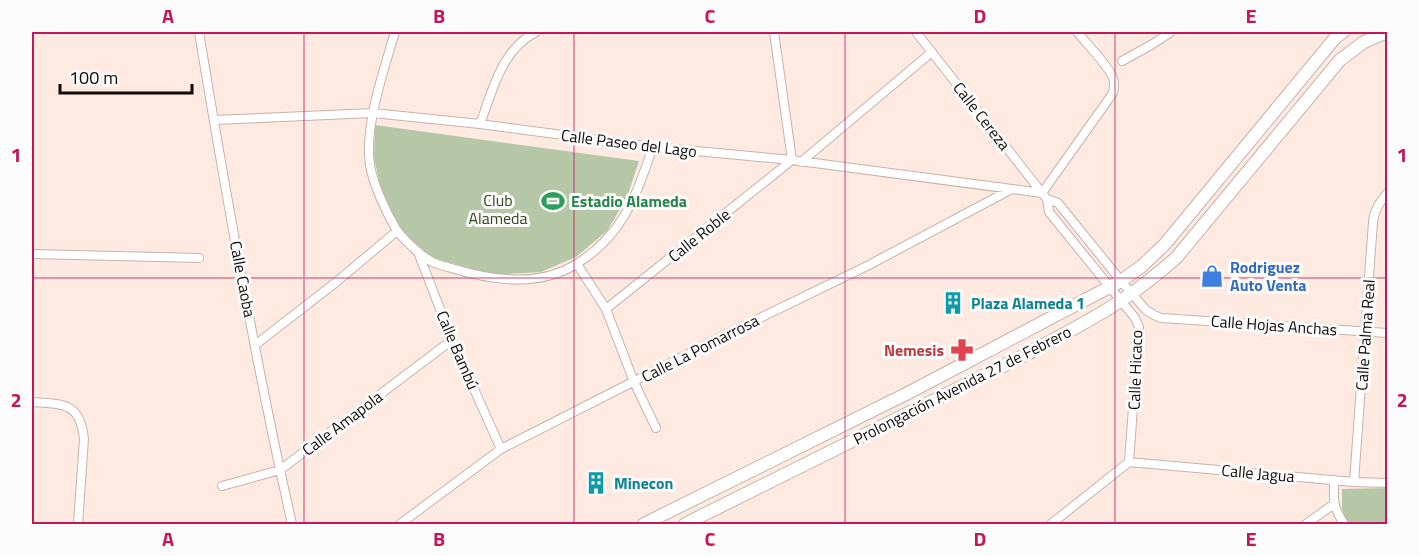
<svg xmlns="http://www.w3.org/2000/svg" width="1419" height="556" font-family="'Titillium Web',sans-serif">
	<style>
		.green { fill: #b6c7a8 }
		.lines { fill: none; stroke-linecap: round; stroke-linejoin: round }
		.minor-casing { stroke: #c5b3aa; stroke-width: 10 }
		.primary-casing { stroke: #c5b3aa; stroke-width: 14 }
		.minor { stroke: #fff; stroke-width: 8 }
		.primary { stroke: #fff; stroke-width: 12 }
		.grid { fill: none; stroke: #c2185b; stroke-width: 1.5; stroke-opacity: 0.55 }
		.labels { text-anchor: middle; stroke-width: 6; stroke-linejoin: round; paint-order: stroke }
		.street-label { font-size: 16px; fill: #110b08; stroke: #fcfcfc }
		.park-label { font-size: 16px; fill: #2f4916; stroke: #fcfcfc }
		.leisure-label { font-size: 16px; font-weight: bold; fill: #27864d; stroke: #fcfcfc; text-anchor: start }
		.shop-label { font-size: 16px; font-weight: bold; fill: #366cbe; stroke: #fcfcfc; text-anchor: start }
		.culture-label { font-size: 16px; font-weight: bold; fill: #0d838f; stroke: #fcfcfc; text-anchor: start }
		.health-label { font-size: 16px; font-weight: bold; fill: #be3a42; stroke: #fcfcfc; text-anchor: end }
		.neatline { fill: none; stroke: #c2185b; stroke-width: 2 }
		.grid-label { font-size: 20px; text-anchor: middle; font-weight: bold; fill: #c2185b }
	</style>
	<rect width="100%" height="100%" fill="#feeae1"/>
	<path class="green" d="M375,125L639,161L627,197L607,231L576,257L541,272L493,275L431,257L399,229L381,189L374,158Z
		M1387,488V524H1347L1342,509V489Z"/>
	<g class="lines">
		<g class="minor-casing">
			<path id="minor" d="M199,32C226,196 255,361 292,524
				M395,32C384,70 364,126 370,165C373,184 386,212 396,229C402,238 419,254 429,260C436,265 446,266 455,269C494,281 541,287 578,263C624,234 636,195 653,147
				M916,32L1042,193L1047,199L1058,203L1126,287L1146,310L1154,315L1161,318L1388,333
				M1122,61L1151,45L1171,32
				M214,120L373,113L480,124L653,147L792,160L1042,193L1113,93C1114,88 1115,83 1113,78C1109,66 1086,43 1077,32
				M480,124C493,90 501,50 536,32
				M801,162L932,52
				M1047,199L1049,212L1135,318L1139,327L1129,462
				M418,252L452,340L501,449
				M32,254L199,258
				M577,264L606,309L634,382L656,428
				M606,309L792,160L774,32
				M255,345L335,283L397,231
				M32,402C63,404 80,402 84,439L78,524
				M1129,462L1354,482L1388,483
				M1334,480C1334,502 1332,505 1344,524
				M1354,482L1373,222C1374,210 1380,202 1388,192
				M222,486L280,470L452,340
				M400,524L501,449L731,332L867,266L1010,190
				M1051,524L1129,462
				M1306,524L1334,504"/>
		</g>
		<g class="primary-casing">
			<path id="primary" d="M644,524L908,393L1121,281L1142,266L1165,244L1335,38L1343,32
				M685,524L1029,353C1060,336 1092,320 1122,300C1141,287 1159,273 1176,258L1340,60L1364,42L1387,32"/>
		</g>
		<use href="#minor" class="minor"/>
		<use href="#primary" class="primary"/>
	</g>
	<path class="grid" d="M304,32V524M574,32V524M845,32V524M1115,32V524M32,278H1388"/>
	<defs>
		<g id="stadium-bare" transform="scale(1.8)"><path d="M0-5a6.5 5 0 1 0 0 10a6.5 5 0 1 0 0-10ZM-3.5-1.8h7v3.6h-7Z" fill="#2e9e5b" stroke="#fcfcfc" stroke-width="2.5" paint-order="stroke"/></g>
		<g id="shop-bare" transform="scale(1.8)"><path d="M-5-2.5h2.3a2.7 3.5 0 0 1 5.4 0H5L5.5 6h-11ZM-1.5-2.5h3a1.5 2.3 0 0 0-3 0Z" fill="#3f7fe0" stroke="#fcfcfc" stroke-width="2.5" paint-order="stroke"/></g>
		<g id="building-bare" transform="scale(1.8)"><path d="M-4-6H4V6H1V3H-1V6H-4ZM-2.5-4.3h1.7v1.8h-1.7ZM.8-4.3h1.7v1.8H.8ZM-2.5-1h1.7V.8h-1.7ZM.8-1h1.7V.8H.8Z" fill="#0f9aa8" stroke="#fcfcfc" stroke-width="2.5" paint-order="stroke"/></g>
		<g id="pharmacy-bare" transform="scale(1.8)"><path d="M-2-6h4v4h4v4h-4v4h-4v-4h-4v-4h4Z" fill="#e0444e" stroke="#fcfcfc" stroke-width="2.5" paint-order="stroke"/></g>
	</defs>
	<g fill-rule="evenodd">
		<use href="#stadium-bare" x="553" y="201"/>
		<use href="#shop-bare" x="1212" y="276"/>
		<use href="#building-bare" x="953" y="303"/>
		<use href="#pharmacy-bare" x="962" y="350"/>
		<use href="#building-bare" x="596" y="483"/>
	</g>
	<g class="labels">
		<g class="street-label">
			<text transform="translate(982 116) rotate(52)" y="6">Calle Cereza</text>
			<text transform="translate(629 143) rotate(7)" y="6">Calle Paseo del Lago</text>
			<text transform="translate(699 235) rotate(-39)" y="6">Calle Roble</text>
			<text transform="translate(243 279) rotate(79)" y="6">Calle Caoba</text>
			<text transform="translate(1274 325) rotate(4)" y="6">Calle Hojas Anchas</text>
			<text transform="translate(1365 335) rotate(-86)" y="6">Calle Palma Real</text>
			<text transform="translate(700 348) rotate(-27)" y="6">Calle La Pomarrosa</text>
			<text transform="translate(458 350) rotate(67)" y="6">Calle Bambú</text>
			<text transform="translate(1135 370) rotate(-88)" y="6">Calle Hicaco</text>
			<text transform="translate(962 385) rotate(-27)" y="6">Prolongación Avenida 27 de Febrero</text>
			<text transform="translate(342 423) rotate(-37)" y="6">Calle Amapola</text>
			<text transform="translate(1258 473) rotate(5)" y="6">Calle Jagua</text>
		</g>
		<g class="park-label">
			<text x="498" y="206">Club<tspan x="498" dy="18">Alameda</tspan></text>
		</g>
		<g class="leisure-label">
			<text x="571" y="207">Estadio Alameda</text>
		</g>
		<g class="shop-label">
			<text x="1230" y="273">Rodriguez<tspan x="1230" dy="18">Auto Venta</tspan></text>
		</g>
		<g class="culture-label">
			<text x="971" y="309">Plaza Alameda 1</text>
			<text x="614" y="489">Minecon</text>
		</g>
		<g class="health-label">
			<text x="944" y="356">Nemesis</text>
		</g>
	</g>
	<rect width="1419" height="556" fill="none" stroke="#fcfcfc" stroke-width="66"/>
	<path d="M60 84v9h132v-9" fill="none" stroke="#110b08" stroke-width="3"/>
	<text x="69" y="84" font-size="18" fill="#110b08" stroke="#fcfcfc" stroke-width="4.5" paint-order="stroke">100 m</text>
	<rect x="33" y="33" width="1353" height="490" class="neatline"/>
	<g class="grid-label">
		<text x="168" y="23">A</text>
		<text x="439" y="23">B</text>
		<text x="710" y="23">C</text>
		<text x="980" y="23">D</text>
		<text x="1251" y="23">E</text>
		<text x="16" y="162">1</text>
		<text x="1402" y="162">1</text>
		<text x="16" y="407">2</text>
		<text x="1402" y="407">2</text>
		<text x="168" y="546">A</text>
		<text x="439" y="546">B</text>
		<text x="710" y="546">C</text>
		<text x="980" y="546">D</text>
		<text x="1251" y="546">E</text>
	</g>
</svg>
